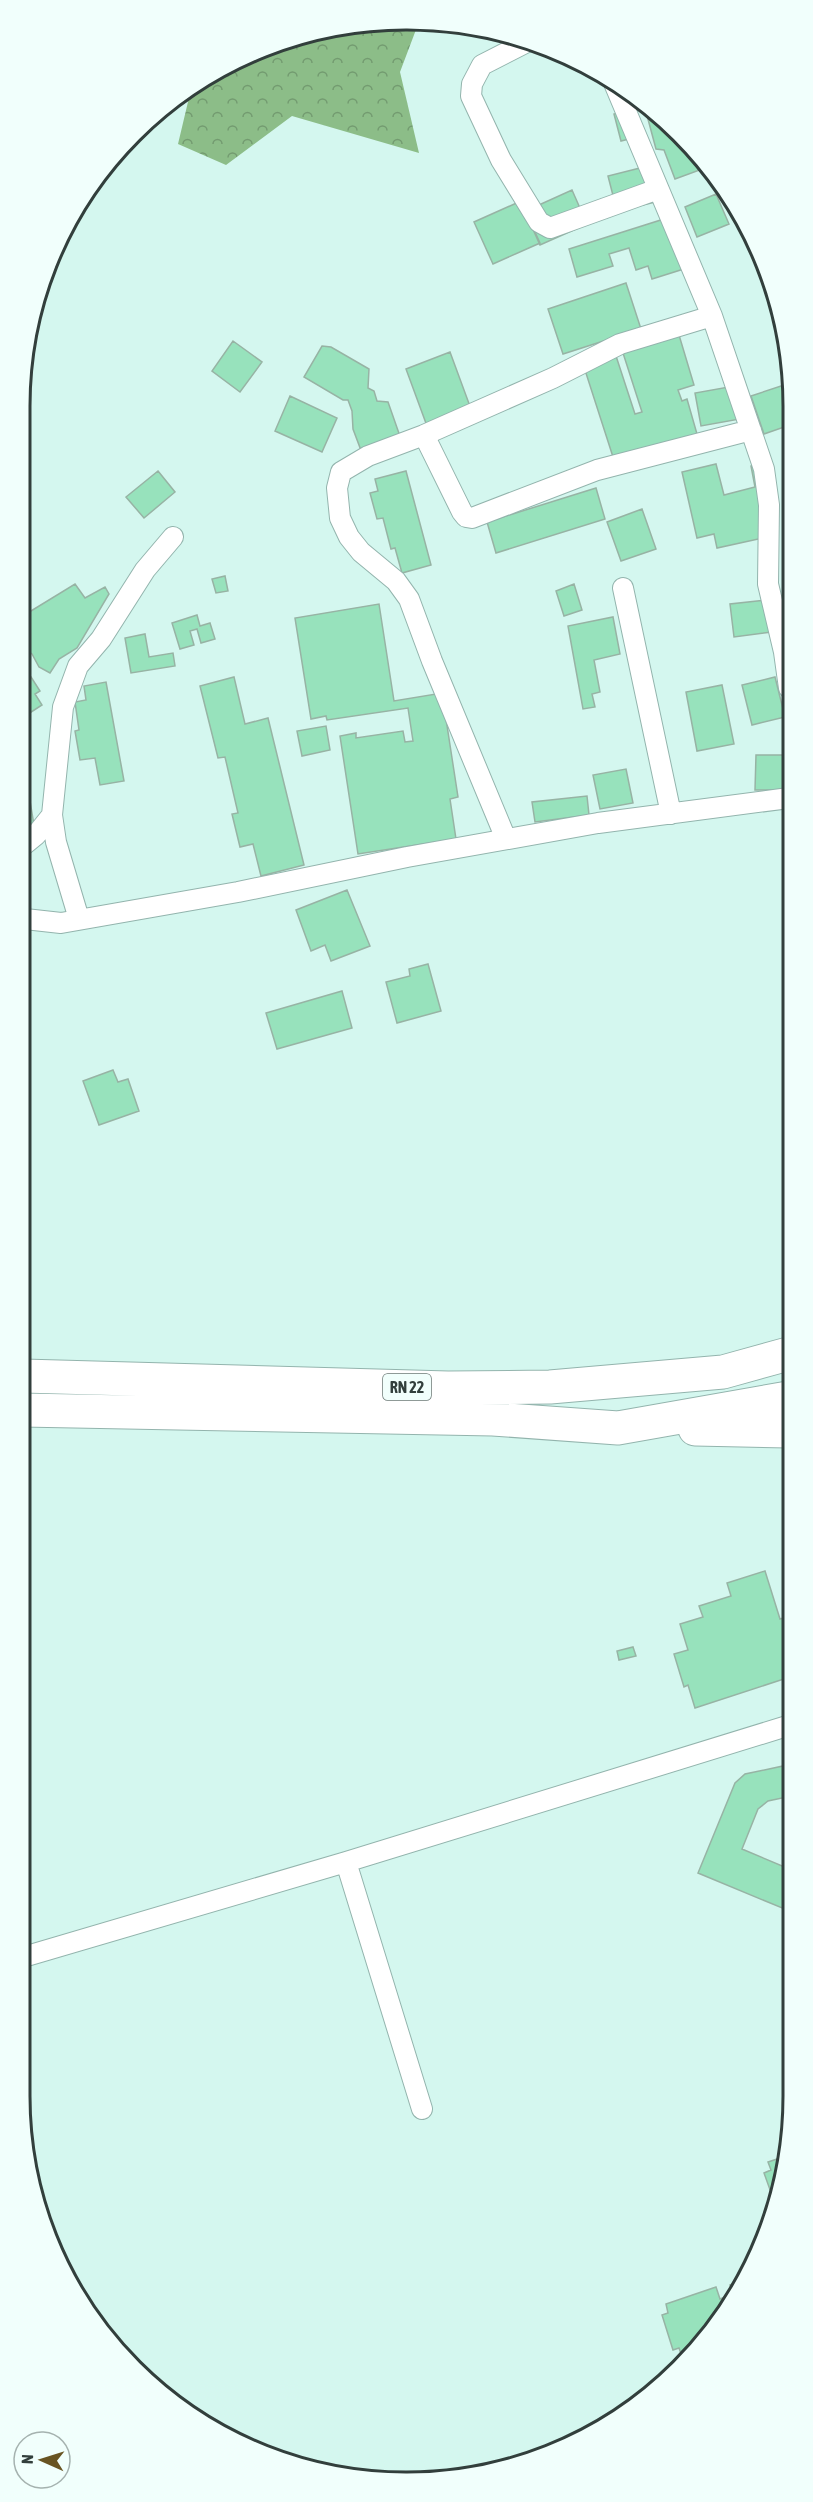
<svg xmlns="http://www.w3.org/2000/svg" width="813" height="2502" font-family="'Asap Condensed',sans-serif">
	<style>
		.forest { fill: url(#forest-crowns) }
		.building { fill: #97e2bc; stroke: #97b3a4; stroke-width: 1.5 }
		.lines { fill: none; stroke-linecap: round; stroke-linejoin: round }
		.street-casing { stroke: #93b4ad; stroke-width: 22 }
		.highway-casing { stroke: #93b4ad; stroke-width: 35 }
		.street { stroke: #fff; stroke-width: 20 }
		.highway { stroke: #fff; stroke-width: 33 }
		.labels { text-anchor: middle; stroke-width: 4.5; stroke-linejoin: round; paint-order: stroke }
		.shield { fill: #f1fffc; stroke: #6b7976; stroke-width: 1.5 }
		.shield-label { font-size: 16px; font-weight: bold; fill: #323f3c }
		.rim { fill: none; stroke: #323f3c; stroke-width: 3 }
	</style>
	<defs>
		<pattern id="forest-crowns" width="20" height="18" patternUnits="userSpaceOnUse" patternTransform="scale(1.5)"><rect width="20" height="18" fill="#8cbd88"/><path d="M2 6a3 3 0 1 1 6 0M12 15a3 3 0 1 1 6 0" fill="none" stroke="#739b70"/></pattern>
	</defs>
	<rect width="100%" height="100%" fill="#d4f7ef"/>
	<path class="forest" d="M331,27H417L400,72L419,153L292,116L226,165L178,144L192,85Z"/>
	<path class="building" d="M645,108L697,151L708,167L675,179L664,150L656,149Z
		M631,110L637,137L621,141L614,114Z
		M652,165L660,201L617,211L608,176Z
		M572,190L587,224L540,245L532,227L530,209Z
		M716,194L729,224L697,237L685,207Z
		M521,201L540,243L493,264L474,222Z
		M664,219L687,268L652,279L648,266L636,270L629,248L609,254L613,266L577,277L569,249Z
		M626,283L641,329L563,354L548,309Z
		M679,335L694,385L678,390L682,401L687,399L697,434L614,460L584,367L616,356L635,414L642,412L623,353Z
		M233,341L262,362L240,392L212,371Z
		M322,346L331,347L369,369L368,388L374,391L377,401L388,402L402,442L362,453L353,429L352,411L348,400H343L304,377Z
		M450,352L471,409L427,426L406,369Z
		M790,383V425L764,434L751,396Z
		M734,386L740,419L701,426L695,393Z
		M290,396L337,418L322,452L275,431Z
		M761,463L777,535L717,548L714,534L697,538L682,472L716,464L724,495L755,487L751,466Z
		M158,471L175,492L144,518L126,497Z
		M406,471L431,565L402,573L395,548L391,549L383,518L377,519L370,493L378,491L375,479Z
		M596,488L605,519L496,553L487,522Z
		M642,509L656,549L621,561L607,522Z
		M225,576L228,591L216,593L212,579Z
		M75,584L85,598L105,587L109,594L77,648L59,659L50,673L39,667L32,654L26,650V614Z
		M574,584L582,610L564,616L556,591Z
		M775,599L779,631L734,637L730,604Z
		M379,604L394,701L442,693L458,797L450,799L456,839L358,854L340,736L356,733V738L403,731L405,742L413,741L408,708L327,720L326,716L311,719L295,618Z
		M197,615L200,626L210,623L215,639L201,643L197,629L190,631L194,645L180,649L172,623Z
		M613,617L620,654L594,660L600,692L592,694L595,707L583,709L568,626Z
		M145,634L149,657L173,653L175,666L131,673L125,638Z
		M31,677L40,691L35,694L42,705L25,716L26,680Z
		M234,677L245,724L268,718L304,865L261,876L253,844L240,847L232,814L238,813L225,757L218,758L200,686Z
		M775,677L785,717L752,725L742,685Z
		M106,682L124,781L100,785L95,758L80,760L75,731L79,730L75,702L86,700L84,686Z
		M722,685L734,744L697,751L686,692Z
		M326,726L330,750L302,756L297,731Z
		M756,755H789V790H755Z
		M626,769L633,803L600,809L593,775Z
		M587,796L589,815L535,822L532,802Z
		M30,801L35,831L25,832V802Z
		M347,890L370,946L331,961L325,945L311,951L296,910Z
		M428,964L441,1011L397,1023L386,982L410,976L409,969Z
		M342,991L352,1028L277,1049L266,1013Z
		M113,1070L118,1082L128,1079L139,1111L99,1125L83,1081Z
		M765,1571L780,1619L787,1617V1678L695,1708L688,1685L684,1687L674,1654L688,1650L680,1624L703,1617L699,1606L731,1596L727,1583Z
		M633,1647L636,1656L619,1660L617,1651Z
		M783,1766L787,1797L768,1801L758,1809L742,1849L787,1868V1910L698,1873L735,1783L745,1774Z
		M786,2156V2171L774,2201L764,2173L771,2170L768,2162Z
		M741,2281L730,2307L726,2295L732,2293L730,2285Z
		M716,2287L720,2299L725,2297L728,2310L682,2357L679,2348L673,2350L662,2315L668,2313L666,2304Z"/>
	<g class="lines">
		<g class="street-casing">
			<path id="street" d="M525,43L482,65L472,84L471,96L501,160L539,222L550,228L658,189
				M614,83L712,316L764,469L769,505L768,584L784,652L789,688
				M424,435L462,512L466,517L472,518L597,470L751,430
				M623,588L671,814
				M506,839L432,661L409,599L396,581L361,552L349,537L340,518L337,488L341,472L368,456L424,435L553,378L620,344L712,316
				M25,844L36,835L52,815
				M25,919L61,923L238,892L407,857L598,823L789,798
				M79,919L56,842L52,815L63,707L78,666L101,639L145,570L173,537
				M346,1862L422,2109
				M20,1958L346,1862L787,1726"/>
		</g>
		<g class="highway-casing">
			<path id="highway" d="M23,1376L448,1388L550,1387L723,1372L788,1354
				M22,1410L493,1419L618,1428L788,1398
				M695,1429L788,1431"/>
		</g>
		<use href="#street" class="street"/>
		<use href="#highway" class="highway"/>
	</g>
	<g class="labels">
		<rect class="shield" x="383" y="1374" width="48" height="26" rx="4.5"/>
		<g class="shield-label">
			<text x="407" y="1393">RN 22</text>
		</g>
	</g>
	<path d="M0 0H813V2502H0ZM406 30H407A376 376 0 0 1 783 406V2096A376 376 0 0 1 407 2472H406A376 376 0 0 1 30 2096V406A376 376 0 0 1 406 30Z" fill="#f1fffc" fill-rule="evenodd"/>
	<path class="rim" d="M406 30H407A376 376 0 0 1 783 406V2096A376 376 0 0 1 407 2472H406A376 376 0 0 1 30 2096V406A376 376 0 0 1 406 30Z"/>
	<g transform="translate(42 2460) rotate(273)"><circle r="28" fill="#f1fffc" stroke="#a5b2af" stroke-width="1.5"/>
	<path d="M0-4.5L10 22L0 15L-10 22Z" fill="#685422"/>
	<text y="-9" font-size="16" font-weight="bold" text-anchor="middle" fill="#323f3c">N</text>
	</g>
</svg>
